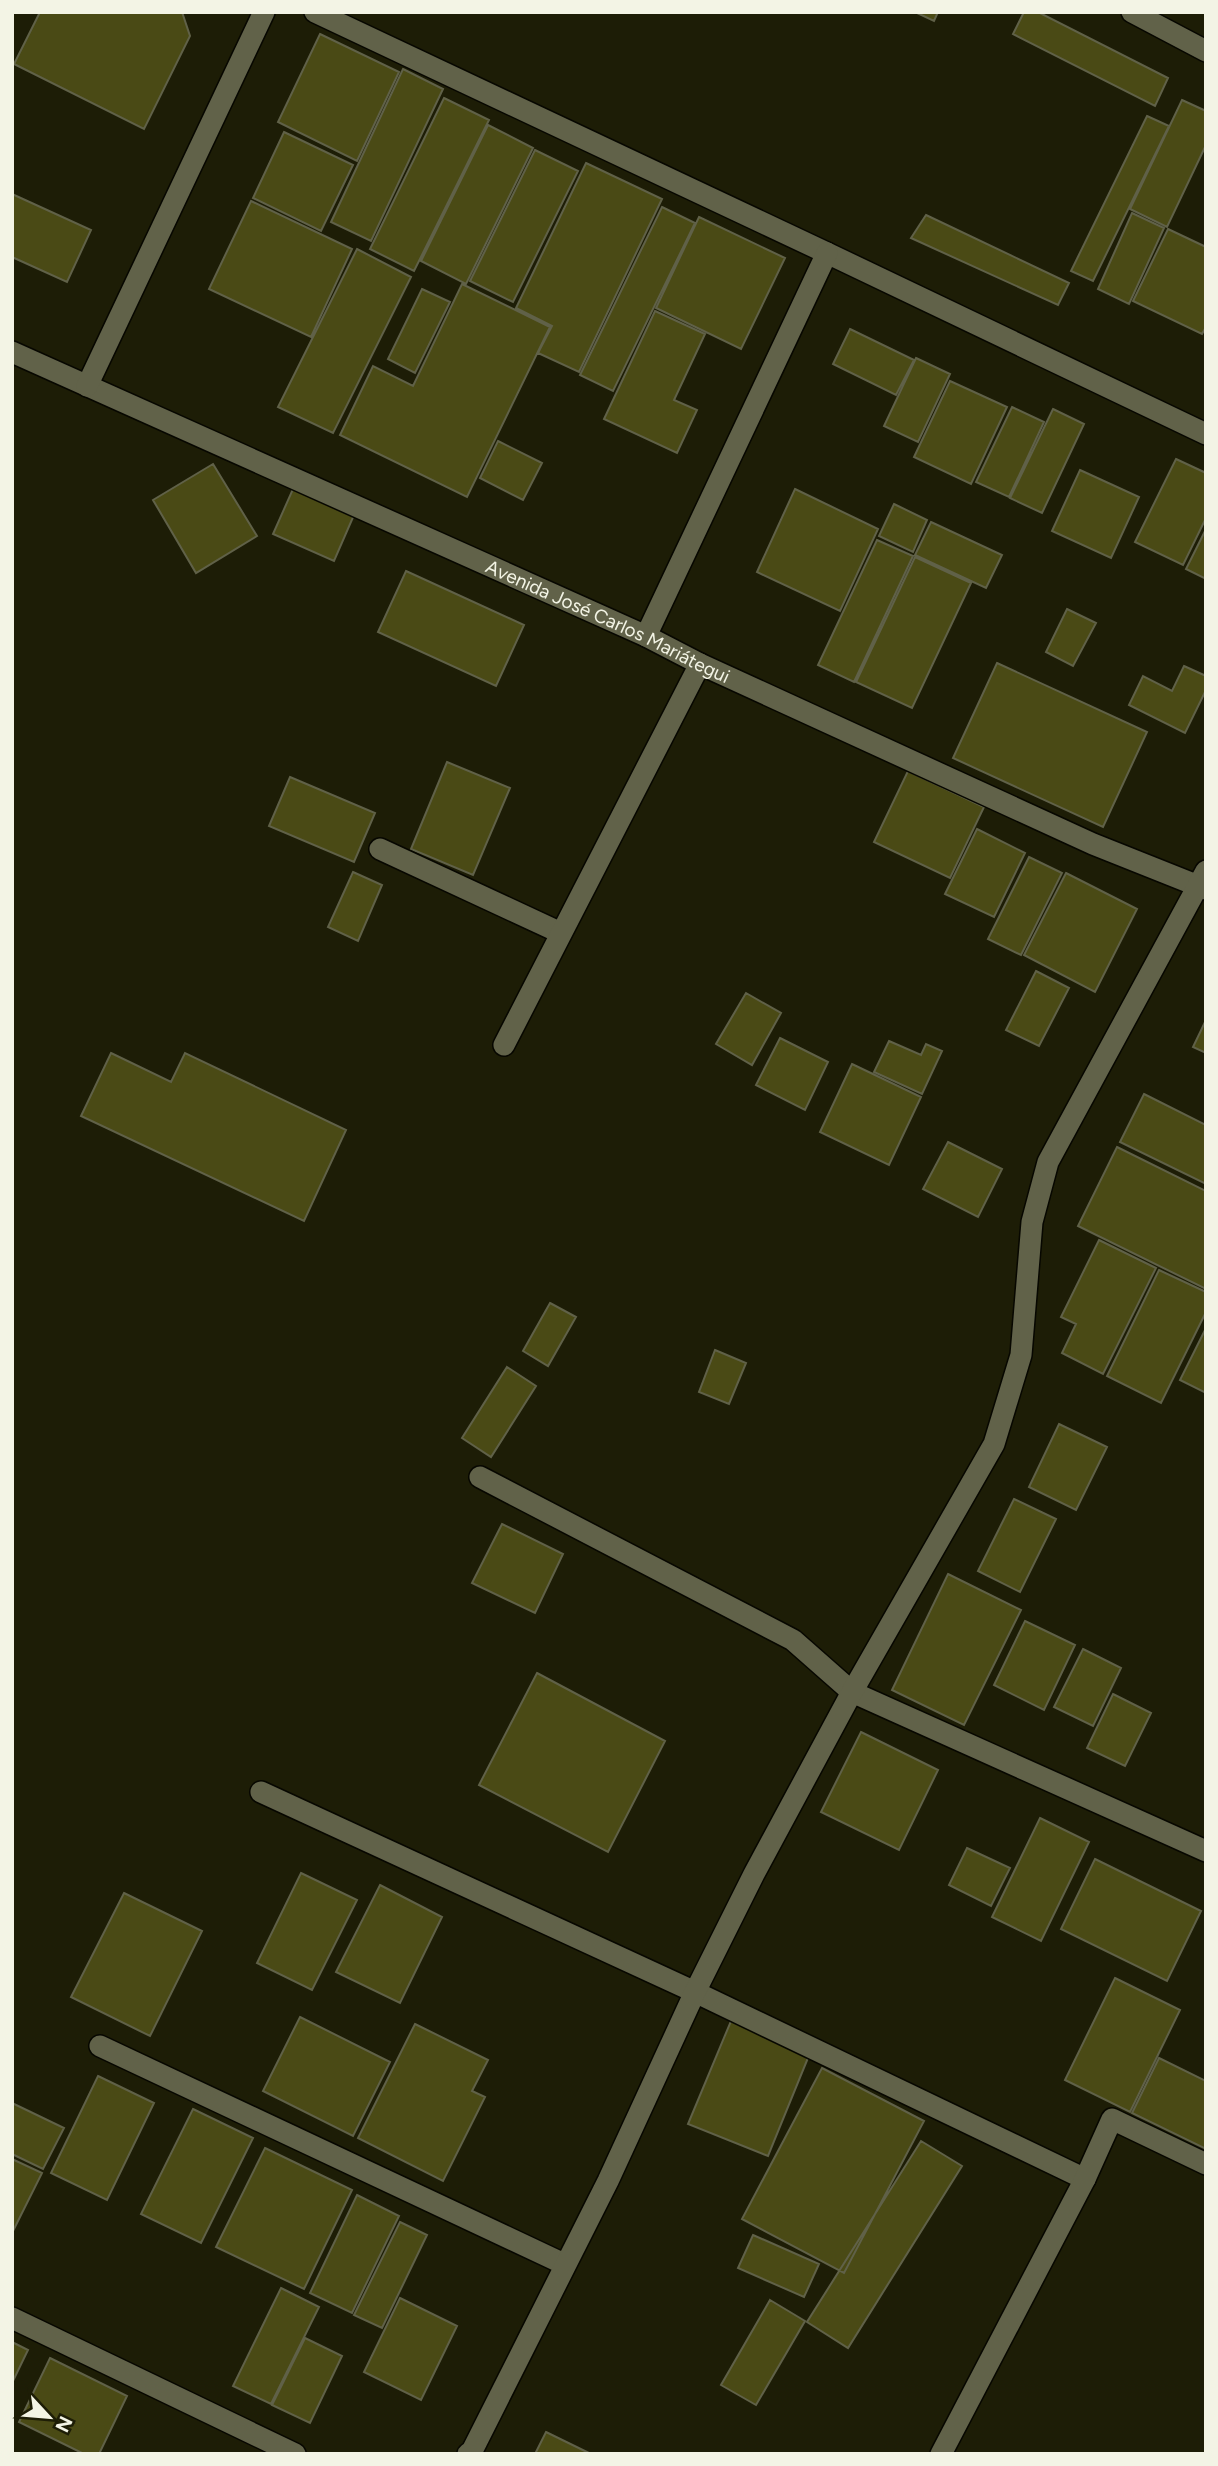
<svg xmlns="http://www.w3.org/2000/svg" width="1218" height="2466" font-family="Figtree,sans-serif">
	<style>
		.building { fill: #4a4a15; stroke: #606148; stroke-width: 2 }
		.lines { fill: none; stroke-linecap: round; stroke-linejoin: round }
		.street-casing { stroke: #070700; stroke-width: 24 }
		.secondary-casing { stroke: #070700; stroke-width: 24 }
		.street { stroke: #616249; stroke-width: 21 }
		.secondary { stroke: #616249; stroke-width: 21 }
		.labels { text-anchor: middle; stroke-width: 5; stroke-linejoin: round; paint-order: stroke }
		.street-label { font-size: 19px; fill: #f3f4e5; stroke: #1d1d06 }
	</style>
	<rect width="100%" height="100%" fill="#1d1d06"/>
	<path class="building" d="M40,12H182L190,36L144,129L14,64Z
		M915,12H938L934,21Z
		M1024,12H1038L1168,78L1155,106L1013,34Z
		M320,34L399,72L357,161L278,122Z
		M403,69L443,89L371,241L331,222Z
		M444,98L489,120L414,271L370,249Z
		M1182,100L1206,111V145L1167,227L1130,209Z
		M1147,116L1169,126L1093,281L1071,271Z
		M488,125L533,148L466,284L421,261Z
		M284,132L353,165L321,231L253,198Z
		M535,150L578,171L513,302L470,281Z
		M586,163L662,199L579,372L538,353L552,326L516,308Z
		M12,194L91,230L67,282L12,257Z
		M251,201L352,249L311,337L209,289Z
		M662,207L695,223L613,391L580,375Z
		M1132,213L1164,228L1129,304L1098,289Z
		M926,215L1069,283L1058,305L911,238Z
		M699,217L785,258L741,349L656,308Z
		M1168,229L1206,247V327L1202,334L1133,301Z
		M357,249L411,277L333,433L278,407Z
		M462,284L550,327L467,497L340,435L373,366L413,386Z
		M422,289L450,302L415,373L388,359Z
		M655,311L705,334L674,400L697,410L677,453L604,419Z
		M850,329L914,360L896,395L833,364Z
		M916,358L950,374L918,442L884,426Z
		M950,381L1007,407L971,484L914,457Z
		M1012,407L1044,422L1009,497L976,482Z
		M1053,409L1084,424L1042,513L1010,498Z
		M498,441L542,463L523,500L480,478Z
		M1176,459L1206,473V518L1183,565L1135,542Z
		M213,464L257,536L196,573L153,500Z
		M1080,470L1139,497L1111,558L1052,531Z
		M293,489L354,515L334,561L273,534Z
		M795,489L878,529L840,611L757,572Z
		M894,504L927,520L913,552L879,536Z
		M931,522L1002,555L986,588L915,555Z
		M1206,529V579L1186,569Z
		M877,540L913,556L854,682L818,665Z
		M915,557L971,583L912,708L856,682Z
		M406,571L524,625L496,686L378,632Z
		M1067,609L1096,623L1073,666L1046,652Z
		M997,663L1147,732L1103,827L953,758Z
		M1184,666L1206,676V690L1185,733L1129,705L1143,676L1172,691Z
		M447,762L510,788L473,875L411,849Z
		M908,771L984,807L950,878L874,842Z
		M290,777L375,813L354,862L269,826Z
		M977,829L1025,853L994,917L945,894Z
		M1029,857L1062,873L1021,955L988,939Z
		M353,872L382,885L358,941L328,927Z
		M1066,873L1137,909L1095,992L1024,955Z
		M1036,971L1069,988L1039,1046L1006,1030Z
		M746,993L781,1013L752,1065L716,1044Z
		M1206,1020V1053L1193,1047Z
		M780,1038L828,1062L805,1110L756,1085Z
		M889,1041L921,1055L926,1044L942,1051L922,1094L874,1072Z
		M111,1053L171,1082L185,1053L346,1130L304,1221L81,1116Z
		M852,1064L921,1097L889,1165L820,1132Z
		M1144,1094L1206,1125V1184L1120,1142Z
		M948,1142L1002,1169L978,1217L923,1189Z
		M1117,1147L1206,1191V1289L1078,1226Z
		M1099,1240L1156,1268L1103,1374L1062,1353L1076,1324L1061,1317Z
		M1159,1270L1206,1292V1312L1161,1403L1107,1376Z
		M550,1303L576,1317L548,1366L523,1351Z
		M1206,1328V1393L1180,1380Z
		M715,1350L746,1363L729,1404L699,1392Z
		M507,1367L536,1386L491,1457L462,1438Z
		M1059,1424L1107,1447L1076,1510L1029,1487Z
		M1014,1499L1056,1519L1020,1592L978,1571Z
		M502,1524L563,1554L535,1613L472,1583Z
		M948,1574L1021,1610L964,1725L892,1690Z
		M1025,1621L1075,1645L1044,1710L994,1685Z
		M1083,1649L1121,1668L1093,1726L1054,1707Z
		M537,1673L665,1741L608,1852L479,1785Z
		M1113,1694L1151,1713L1125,1766L1087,1748Z
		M861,1732L938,1770L899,1850L821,1812Z
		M1040,1818L1089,1842L1041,1941L992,1917Z
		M967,1848L1010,1868L991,1906L949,1885Z
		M1095,1859L1201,1911L1167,1981L1061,1929Z
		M301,1873L357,1900L312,1990L257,1963Z
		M380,1885L442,1917L400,2003L336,1972Z
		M124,1893L202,1931L150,2036L71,1997Z
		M1115,1978L1180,2010L1130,2112L1065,2080Z
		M300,2017L390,2062L353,2136L263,2091Z
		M731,2021L810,2053L768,2156L688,2124Z
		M415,2024L488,2060L472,2091L485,2097L443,2181L358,2138Z
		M1159,2058L1206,2081V2149L1132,2113Z
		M822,2068L924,2121L844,2273L742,2219Z
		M98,2076L154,2103L107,2200L51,2173Z
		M12,2103L64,2128L43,2169L12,2154Z
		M193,2109L253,2138L201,2243L141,2214Z
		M921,2141L962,2166L848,2348L807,2322Z
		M265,2148L352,2190L304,2289L216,2247Z
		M12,2159L42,2173L12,2233Z
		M357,2195L399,2216L352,2313L310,2293Z
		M400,2222L427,2235L382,2328L354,2315Z
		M753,2235L819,2264L804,2297L738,2268Z
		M281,2288L319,2307L271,2404L233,2386Z
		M400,2298L457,2326L421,2400L364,2372Z
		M770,2300L805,2321L756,2405L721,2385Z
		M305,2338L342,2356L310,2423L272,2405Z
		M12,2342L28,2350L12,2383Z
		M50,2358L127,2396L99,2454H84L19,2422Z
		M546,2432L591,2454H535Z"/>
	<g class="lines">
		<g class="street-casing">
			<g id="street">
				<path d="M315,12L827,253L1206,434"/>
				<path id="s1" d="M12,352L646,636L700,664L1093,844L1206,889"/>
				<path d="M87,386L264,12"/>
				<path d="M646,636L827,253"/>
				<path d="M380,849L561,933"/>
				<path d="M504,1045L700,664"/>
				<path d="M480,1477L793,1640L852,1692L1206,1851"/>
				<path d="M261,1792L695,1992L1085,2179"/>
				<path d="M100,2046L564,2264"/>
				<path d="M12,2318L295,2454"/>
				<path d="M468,2454L472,2451L608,2181L695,1992L754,1874L852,1692L994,1444L1021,1355L1032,1222L1048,1162L1206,871"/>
				<path d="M941,2454L1085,2179L1112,2119L1206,2164"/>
			</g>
		</g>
		<g class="secondary-casing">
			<path id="secondary" d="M1132,12L1206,51"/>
		</g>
		<use href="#street" class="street"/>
		<use href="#secondary" class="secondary"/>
	</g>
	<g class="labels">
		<g class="street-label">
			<text dy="7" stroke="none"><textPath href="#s1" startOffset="654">Avenida José Carlos Mariátegui</textPath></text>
		</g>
	</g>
	<rect width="1218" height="2466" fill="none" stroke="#f3f4e5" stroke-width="28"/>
	<g transform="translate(49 2417) rotate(116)" stroke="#1d1d06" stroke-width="5" paint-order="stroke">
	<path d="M0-5L12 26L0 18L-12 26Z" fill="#f3f4e5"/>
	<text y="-10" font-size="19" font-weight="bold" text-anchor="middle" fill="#f3f4e5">N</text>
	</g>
</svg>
